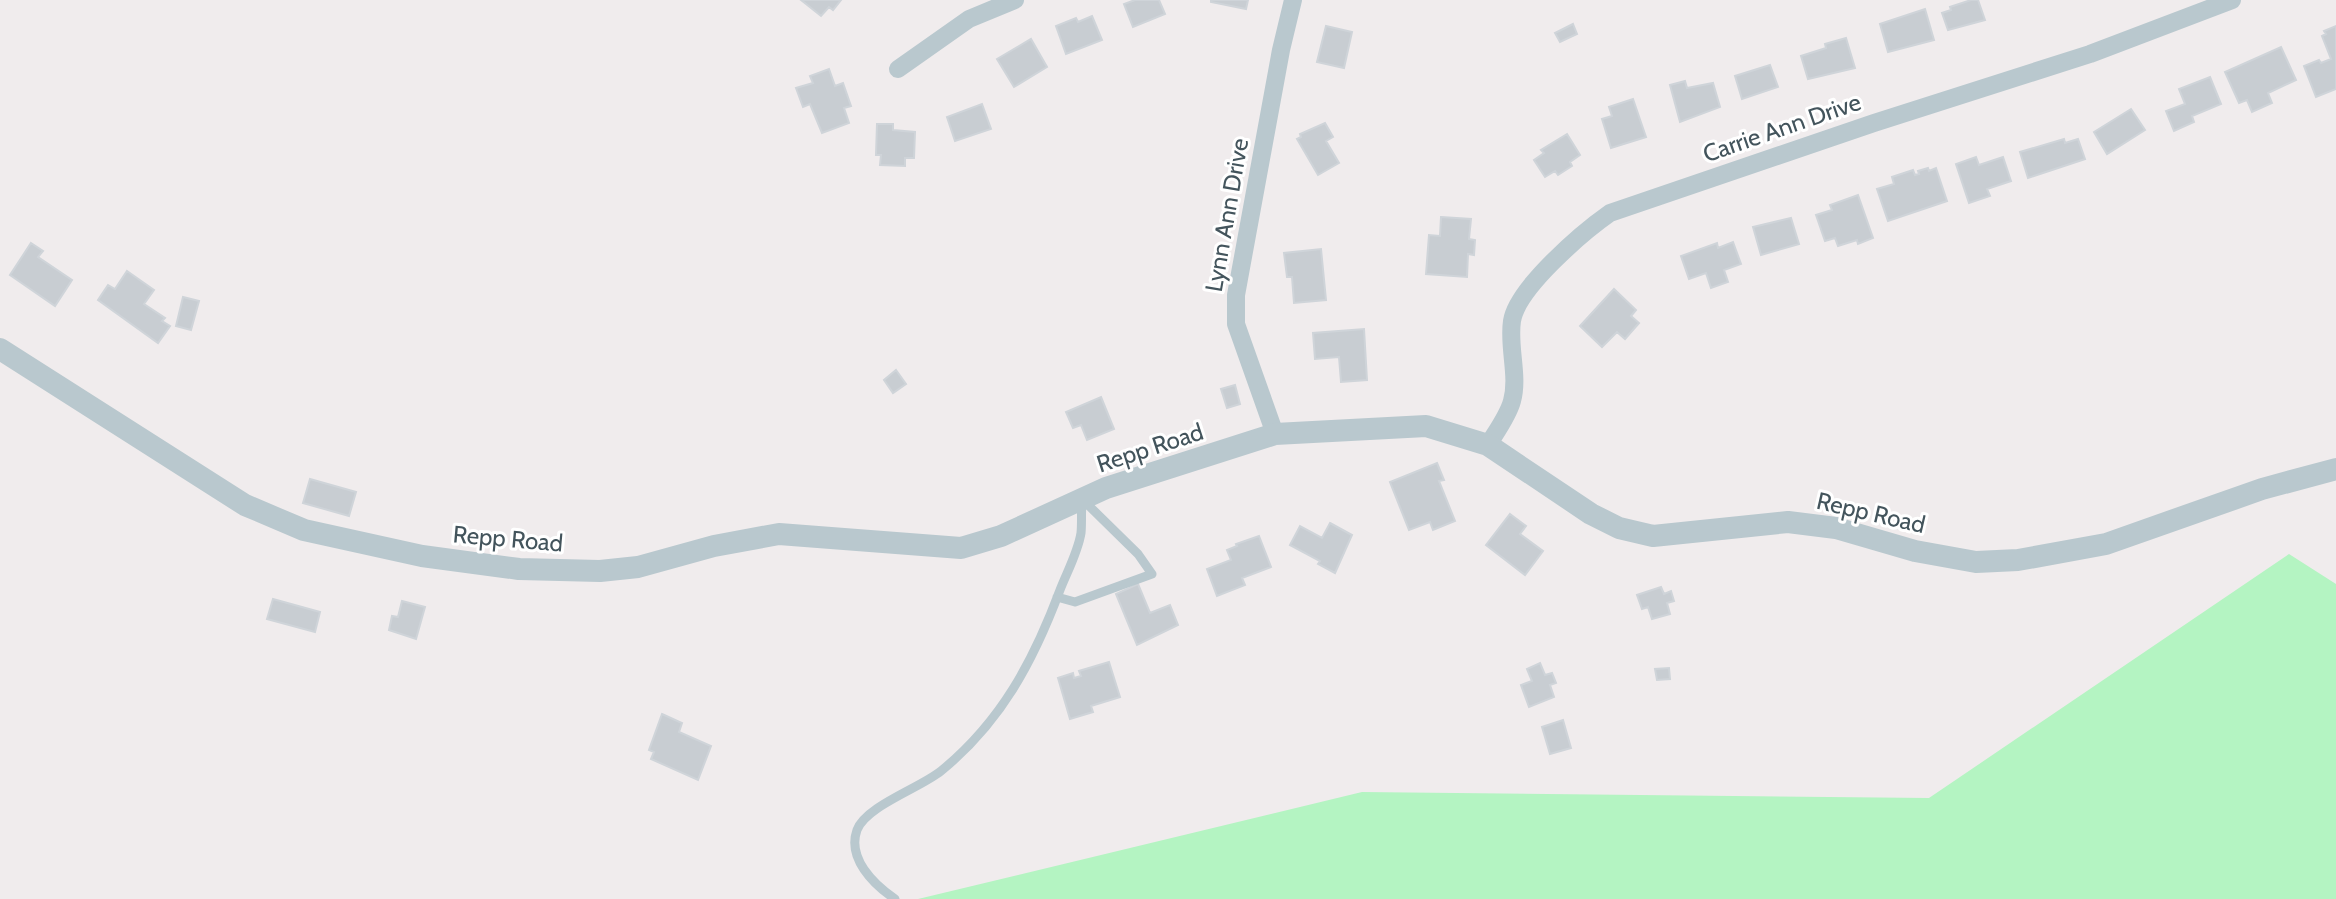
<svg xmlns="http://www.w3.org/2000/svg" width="2336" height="899" font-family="Cabin,sans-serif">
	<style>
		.green { fill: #b4f4c2 }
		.building { fill: #c8cdd2; stroke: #cfd4d9; stroke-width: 2 }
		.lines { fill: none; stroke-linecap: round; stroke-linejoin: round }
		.service { stroke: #b9c8ce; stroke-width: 9 }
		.minor { stroke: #b9c8ce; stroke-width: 18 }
		.tertiary { stroke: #b9c8ce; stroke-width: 22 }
		.labels { text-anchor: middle; stroke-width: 6; stroke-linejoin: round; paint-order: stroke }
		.street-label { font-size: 24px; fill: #43545c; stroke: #fff }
	</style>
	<rect width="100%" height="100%" fill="#f0eced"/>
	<path class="green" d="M2289,554L2336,584V899H918L1362,792L1929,798Z"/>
	<path class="building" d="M801,0H841L833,10L829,7L821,16Z
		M1135,0H1159L1165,14L1133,27L1124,4Z
		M1211,0H1248L1246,9L1211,2Z
		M1971,0H1978L1985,20L1948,30L1942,13L1951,10L1950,7Z
		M1925,9L1934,40L1888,52L1880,24Z
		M1092,16L1102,40L1066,54L1056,26L1076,18L1078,22Z
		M1573,24L1577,34L1560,42L1555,33Z
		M1326,26L1352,32L1344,68L1317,62Z
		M2336,26V89L2316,97L2304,66L2319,60L2321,63L2331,59L2322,36L2326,34L2324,31Z
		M1846,38L1855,68L1808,79L1801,56L1826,48L1825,44Z
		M1031,39L1047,67L1014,87L997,59Z
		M2281,47L2296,80L2268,93L2272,103L2252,112L2247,100L2239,103L2225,72Z
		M1770,65L1778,87L1742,99L1735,76Z
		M829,69L835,86L843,83L851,106L844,108L849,123L822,133L810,104L803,107L796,88L813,83L810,76Z
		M2210,77L2221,104L2192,116L2194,122L2174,131L2166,111L2185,104L2179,89Z
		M1685,81L1687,88L1713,83L1720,107L1680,122L1670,85Z
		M1633,99L1646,137L1611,148L1602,119L1612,116L1609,107Z
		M982,104L991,129L955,141L947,117Z
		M2131,109L2145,130L2107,154L2094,132Z
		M1325,123L1333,137L1326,141L1339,163L1318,175L1297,139L1301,137L1300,134Z
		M877,124H893V130L915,132L914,158H905V166L880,165L881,155H876Z
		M1567,134L1580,155L1570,162L1572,166L1558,175L1555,171L1545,177L1534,160L1544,153L1541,150Z
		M2064,139L2065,143L2078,139L2085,159L2028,178L2020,152Z
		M1976,157L1979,165L2003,157L2011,181L1987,189L1990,196L1969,203L1956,164Z
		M1928,168L1929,171L1936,168L1947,201L1888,221L1877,189L1894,184L1892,177L1913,170L1915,175L1919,174L1918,171Z
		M1858,195L1873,238L1858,244L1857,240L1838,246L1835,238L1825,241L1816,215L1832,210L1830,205Z
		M1441,217L1471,219L1469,239L1475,240L1474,255L1468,254L1467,277L1426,274L1429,235L1440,236Z
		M1791,218L1799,244L1761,255L1753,227Z
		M1733,242L1741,264L1724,270L1728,282L1711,288L1706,273L1689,279L1681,256L1717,243L1718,248Z
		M31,243L43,251L38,257L72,280L55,306L10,275Z
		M1321,249L1326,300L1294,303L1292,277H1287L1284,253Z
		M127,271L154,290L144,304L165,318L162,321L170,326L158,343L98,300L108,285L115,289Z
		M1614,289L1636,310L1631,316L1639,323L1625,339L1617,332L1602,347L1580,326Z
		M183,297L199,301L191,330L176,326Z
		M1364,329L1367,380L1341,382L1339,357L1315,359L1313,333Z
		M896,370L906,384L893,393L884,380Z
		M1235,385L1240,404L1227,408L1221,389Z
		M1101,397L1114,429L1087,440L1081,425L1073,428L1066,412Z
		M1437,463L1444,480L1439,481L1455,521L1433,530L1430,522L1409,530L1390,482Z
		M310,479L356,492L349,516L303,503Z
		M1510,514L1526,526L1520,534L1543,551L1525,575L1486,545Z
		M1330,523L1352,535L1335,573L1318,564L1320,561L1290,545L1300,526L1322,538Z
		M1259,536L1271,567L1242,578L1245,585L1217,596L1207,569L1231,560L1227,550L1237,546L1236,544Z
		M1138,584L1150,613L1170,605L1178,625L1137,645L1116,594Z
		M1661,587L1664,594L1671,591L1674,601L1667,603L1670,614L1652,619L1648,607L1642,609L1637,595Z
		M273,599L320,612L315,632L267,619Z
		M402,601L425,607L416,639L389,630L392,616L398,617Z
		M1109,662L1120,697L1091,706L1093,712L1070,719L1058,678L1073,673L1074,678L1081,676L1079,671Z
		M1540,663L1545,675L1552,673L1556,683L1550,685L1554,697L1529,707L1521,685L1532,681L1527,669Z
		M1669,668L1670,679L1657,680L1655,669Z
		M662,714L682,723L679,732L711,746L698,780L651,759L654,752L649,750Z
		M1563,720L1571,748L1550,754L1542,727Z"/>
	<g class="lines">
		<path class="service" d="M1057,597L1075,602L1152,574L1138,554L1082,499
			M895,899C873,884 847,858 857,830C866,806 920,788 941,771C1001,722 1033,662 1060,590C1067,572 1078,552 1081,533C1082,523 1081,513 1082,503"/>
		<path class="minor" d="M898,69L969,19L1015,0
			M1275,434L1236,324V295L1281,50L1293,0
			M1488,445C1496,432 1508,416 1512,401C1519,376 1508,347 1512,321C1517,288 1583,232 1610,213L1874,123L2090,54L2232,0"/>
		<path class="tertiary" d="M0,349L245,505L304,530L422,556L519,569L600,571L638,567L714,546L779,534L961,548L1001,536L1106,488L1275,434L1426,426L1488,445L1591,514L1619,528L1653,536L1788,522L1836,528L1915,551L1976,562L2018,560L2106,544L2262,489L2336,469"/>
	</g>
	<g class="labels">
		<g class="street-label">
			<text transform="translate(1782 128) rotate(-19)" y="8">Carrie Ann Drive</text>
			<text transform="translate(1227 215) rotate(-80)" y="8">Lynn Ann Drive</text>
			<text transform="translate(1150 448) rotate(-18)" y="8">Repp Road</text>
			<text transform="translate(1871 513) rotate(13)" y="8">Repp Road</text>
			<text transform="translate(508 539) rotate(5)" y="8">Repp Road</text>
		</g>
	</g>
</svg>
